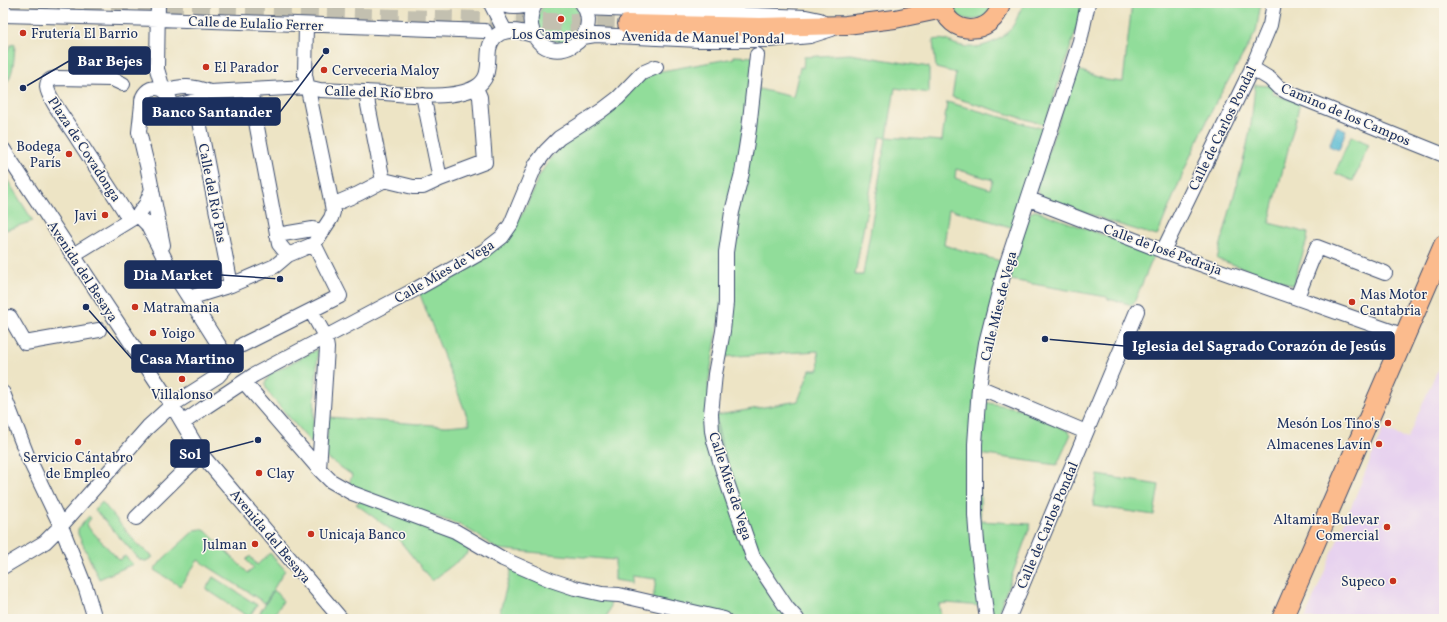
<svg xmlns="http://www.w3.org/2000/svg" width="1447" height="622" font-family="Vollkorn,serif">
	<style>
		.built { fill: #e7d2ef }
		.green { fill: #91dd9a; stroke: #56867c; fill-rule: evenodd }
		.water { fill: #52b8d1; stroke: #367498 }
		.lines { fill: none; stroke-linecap: round; stroke-linejoin: round }
		.major-tunnel { stroke: #c3c0b0; stroke-width: 18; stroke-dasharray: 18 9; stroke-linecap: butt }
		.minor-casing { stroke: #3a4a6d; stroke-width: 16 }
		.major-casing { stroke: #3a4a6d; stroke-width: 20 }
		.highway-casing { stroke: #3a4a6d; stroke-width: 22 }
		.minor { stroke: #fff; stroke-width: 14 }
		.major { stroke: #fbbb8d; stroke-width: 18 }
		.highway { stroke: #fbbb8d; stroke-width: 20 }
		.poi-dot { fill: #c8321e; stroke: #fbf7ec; stroke-width: 1.5 }
		.labels { text-anchor: middle; stroke-width: 3; stroke-linejoin: round; paint-order: stroke }
		.street-label { font-size: 14px; fill: #1b2f5e; stroke: #fbf7ec }
		.poi-label { font-size: 14px; fill: #1b2f5e; stroke: #fbf7ec; text-anchor: start }
		.leader { fill: none; stroke: #1b2f5e; stroke-width: 1.5 }
		.callout-dot { fill: #1b2f5e; stroke: #fbf7ec; stroke-width: 1.5 }
		.callout { fill: #1b2f5e; stroke: #1b2f5e; stroke-width: 1.5 }
		.callout-label { font-size: 15px; text-anchor: middle; font-weight: bold; fill: #fff }
	</style>
	<rect width="100%" height="100%" fill="#fbf7ec"/>
	<filter id="ink" filterUnits="userSpaceOnUse"><feTurbulence type="fractalNoise" baseFrequency=".025" numOctaves="2"/><feDisplacementMap in="SourceGraphic" scale="8" xChannelSelector="R" yChannelSelector="G"/><feConvolveMatrix kernelMatrix="1 2 1 2 8 2 1 2 1" color-interpolation-filters="sRGB"/></filter>
	<filter id="wash" filterUnits="userSpaceOnUse"><feTurbulence type="fractalNoise" baseFrequency=".012" numOctaves="4" result="noise"/><feDisplacementMap in="SourceGraphic" scale="16" xChannelSelector="R" yChannelSelector="G"/><feGaussianBlur stdDeviation="0.9" result="paint"/><feColorMatrix in="noise" values="0 0 0 0 0 0 0 0 0 0 0 0 0 0 0 0 0 1.4 0 .05"/><feComposite in="paint" operator="in"/></filter>
	<g filter="url(#wash)">
		<rect width="100%" height="100%" fill="#ede4c5"/>
		<path class="built" d="M1444,355V619H1305L1383,429L1407,439Z"/>
		<path class="green" d="M547,3H572C579,9 582,16 580,25C573,63 515,30 547,3Z
			M952,3H994L984,18C969,21 956,21 952,3Z
			M1029,3H1085L1045,125L952,97L956,73L936,68L933,40C948,37 949,44 962,46C974,49 985,46 995,41C1004,37 1011,30 1015,22C1020,13 1019,7 1029,3Z
			M1132,3H1261L1256,32L1215,104L1189,159L1157,236L1114,223L1048,199L1039,194L1036,188L1076,69L1106,80L1123,82Z
			M15,44C14,60 14,76 3,88V58L11,45Z
			M850,54L929,67V93L895,88L887,137L942,141L947,102L1044,129L1014,228L949,209L944,245L1004,262L979,361L981,606L947,603L939,604L941,619H801L793,610L751,540L713,416L798,401L810,370H819L818,351L721,357L729,254L755,88L793,97L800,67L803,68L804,57ZM880,137L886,138L863,275H855ZM956,169L993,180L990,189L955,178Z
			M734,56L756,57L721,310L708,385L745,547L795,619H743L653,600L656,579L632,576V583L615,580V560L497,549L476,534L460,525L365,492L349,484L352,475L326,457L328,417L446,426L470,424L419,292L511,229L524,211L539,176L552,156L568,139L636,83L656,72L734,58Z
			M1255,85L1272,86L1273,94L1300,103L1269,223L1308,233L1307,240L1293,285L1217,259L1246,150L1251,125Z
			M1351,136L1369,144L1353,181L1335,173Z
			M3,173L33,221L3,231Z
			M1034,211H1037L1153,253V258L1133,305L1108,299L1107,297L1005,279L1030,213Z
			M318,349L312,442L311,443L271,396L266,388L265,383L270,374Z
			M983,402L1022,409L1068,431L1071,434L1057,465L979,454Z
			M1098,475L1159,485L1154,515L1093,506Z
			M362,500L450,534L470,545L468,553L432,581L391,530L356,504Z
			M102,502L138,545L153,557L146,561L140,560L95,510Z
			M89,516L91,518L86,525L119,560L125,556L133,564L99,579L78,534V529Z
			M980,521L1031,524L996,619H989Z
			M201,529L206,531L248,573L254,568L246,560L250,556L257,565L270,553L285,570L265,603L198,560L180,586L154,570L163,559L195,530Z
			M512,566L612,599L606,619H498Z
			M213,577L257,605L249,617L206,589Z
			M274,590L283,601L272,619H256Z"/>
		<path class="water" d="M1337,126L1346,130L1339,150L1329,146Z"/>
	</g>
	<g filter="url(#ink)">
		<g class="lines">
			<path class="major-tunnel" d="M3,5L63,9L627,24"/>
			<g class="minor-casing">
				<path id="minor" d="M158,3L157,69L163,89
					M492,3V6L505,31
					M498,3C510,9 521,8 533,3
					M536,3C530,12 529,22 533,33C550,70 606,39 582,3
					M3,7V3
					M585,8L806,17L820,20
					M3,15L158,19L485,31
					M583,37L595,35L699,40H769L810,36L832,29
					M757,55L749,129L742,173L732,212L726,252V303L723,331L715,374L711,414L712,431L714,441L723,471L753,557L787,608L797,619
					M1252,68L1270,79L1278,87L1287,92L1444,155
					M123,84L112,79L57,78C51,79 47,80 47,87C48,98 68,124 75,135C93,163 112,191 130,220
					M142 102a14 14 0 1 1 28 0a14 14 0 1 1-28 0Z
					M250,90L279,244L288,255
					M165,91C182,85 193,86 210,92L307,87L320,90C342,91 363,92 385,93C410,95 454,100 476,87C491,78 487,64 489,49C494,25 518,30 535,36
					M367,92L368,105L383,181
					M423,95L440,179
					M195,101L231,285
					M142,104L139,132L147,165L163,245
					M169,108L195,101L202,96
					M3,149L172,405L201,454L341,619
					M1029,199L1163,251L1405,336
					M332,205L358,194L383,181H388L413,187H423L440,179L485,162L480,97L476,88
					M277,235L313,229L323,231
					M1163,251L1252,68L1270,25L1274,3
					M73,255L138,215L146,204L152,189
					M1297,297L1317,247L1385,273
					M189,298L231,285L275,266L288,255L314,244L331,218L333,212L332,205L305,75L306,25
					M311,311L325,336L327,348L319,469
					M3,321L10,317L25,343L99,330
					M242,345L340,296L314,244
					M244,382L319,469L331,481L352,493L455,531L503,559L551,580L575,588L602,594L619,595L724,619
					M979,387L1086,432
					M3,393L27,455L61,526L86,589L95,619
					M183,423L204,408L254,375L418,288L484,251L502,237L511,224L536,164L546,151L559,138L601,111L618,98L642,73L656,67
					M136,518L201,454
					M3,567L45,542L61,526L148,427L172,405L218,376L226,367L227,362L222,350L167,263L147,224L138,215
					M987,619L977,543L975,515V444L979,387L986,343L1004,272L1080,41L1088,3
					M1008,619L1137,311"/>
			</g>
			<g class="major-casing">
				<path id="major" d="M942,3C947,38 994,37 1001,3
					M627,24L760,27L846,25L895,19L943,9"/>
			</g>
			<g class="highway-casing">
				<path id="highway" d="M1282,619L1444,245"/>
			</g>
			<use href="#minor" class="minor"/>
			<use href="#major" class="major"/>
			<use href="#highway" class="highway"/>
		</g>
	</g>
	<g class="poi-dot">
		<circle cx="561" cy="19" r="4"/>
		<circle cx="23" cy="33" r="4"/>
		<circle cx="206" cy="67" r="4"/>
		<circle cx="324" cy="70" r="4"/>
		<circle cx="69" cy="154" r="4"/>
		<circle cx="105" cy="215" r="4"/>
		<circle cx="1352" cy="302" r="4"/>
		<circle cx="135" cy="307" r="4"/>
		<circle cx="153" cy="333" r="4"/>
		<circle cx="182" cy="379" r="4"/>
		<circle cx="1388" cy="423" r="4"/>
		<circle cx="78" cy="442" r="4"/>
		<circle cx="1379" cy="444" r="4"/>
		<circle cx="259" cy="473" r="4"/>
		<circle cx="1387" cy="527" r="4"/>
		<circle cx="311" cy="534" r="4"/>
		<circle cx="255" cy="544" r="4"/>
		<circle cx="1393" cy="581" r="4"/>
	</g>
	<g class="labels">
		<g class="street-label">
			<text transform="translate(256 23) rotate(2)" y="5">Calle de Eulalio Ferrer</text>
			<text transform="translate(703 37) rotate(1)" y="5">Avenida de Manuel Pondal</text>
			<text transform="translate(379 92) rotate(2)" y="5">Calle del Río Ebro</text>
			<text transform="translate(1346 114) rotate(23)" y="5">Camino de los Campos</text>
			<text transform="translate(1222 128) rotate(-64)" y="5">Calle de Carlos Pondal</text>
			<text transform="translate(85 149) rotate(57)" y="5">Plaza de Covadonga</text>
			<text transform="translate(213 193) rotate(79)" y="5">Calle del Río Pas</text>
			<text transform="translate(1163 249) rotate(20)" y="5">Calle de José Pedraja</text>
			<text transform="translate(83 271) rotate(57)" y="5">Avenida del Besaya</text>
			<text transform="translate(444 271) rotate(-30)" y="5">Calle Mies de Vega</text>
			<text transform="translate(998 306) rotate(-76)" y="5">Calle Mies de Vega</text>
			<text transform="translate(731 486) rotate(72)" y="5">Calle Mies de Vega</text>
			<text transform="translate(1047 525) rotate(-67)" y="5">Calle de Carlos Pondal</text>
			<text transform="translate(271 536) rotate(50)" y="5">Avenida del Besaya</text>
		</g>
		<g class="poi-label">
			<text x="31" y="38">Frutería El Barrio</text>
			<text x="561" y="39" text-anchor="middle">Los Campesinos</text>
			<text x="214" y="72">El Parador</text>
			<text x="332" y="75">Cerveceria Maloy</text>
			<text x="61" y="151" text-anchor="end">Bodega<tspan x="61" dy="16">París</tspan></text>
			<text x="97" y="220" text-anchor="end">Javi</text>
			<text x="1360" y="299">Mas Motor<tspan x="1360" dy="16">Cantabria</tspan></text>
			<text x="143" y="312">Matramania</text>
			<text x="161" y="338">Yoigo</text>
			<text x="182" y="399" text-anchor="middle">Villalonso</text>
			<text x="1380" y="428" text-anchor="end">Mesón Los Tino's</text>
			<text x="1371" y="449" text-anchor="end">Almacenes Lavín</text>
			<text x="78" y="462" text-anchor="middle">Servicio Cántabro<tspan x="78" dy="16">de Empleo</tspan></text>
			<text x="267" y="478">Clay</text>
			<text x="1379" y="524" text-anchor="end">Altamira Bulevar<tspan x="1379" dy="16">Comercial</tspan></text>
			<text x="319" y="539">Unicaja Banco</text>
			<text x="247" y="549" text-anchor="end">Julman</text>
			<text x="1385" y="586" text-anchor="end">Supeco</text>
		</g>
	</g>
	<path class="leader" d="M23 88L69 61M326 51L280 112M280 279L221 275M1045 339L1124 346M86 307L132 359M258 440L209 453"/>
	<g class="callout-dot">
		<circle cx="23" cy="88" r="4"/>
		<circle cx="326" cy="51" r="4"/>
		<circle cx="280" cy="279" r="4"/>
		<circle cx="1045" cy="339" r="4"/>
		<circle cx="86" cy="307" r="4"/>
		<circle cx="258" cy="440" r="4"/>
	</g>
	<g class="callout">
		<rect x="69" y="47" width="81" height="27" rx="4"/>
		<rect x="143" y="98" width="137" height="27" rx="4"/>
		<rect x="125" y="261" width="96" height="27" rx="4"/>
		<rect x="1124" y="332" width="270" height="27" rx="4"/>
		<rect x="132" y="345" width="111" height="27" rx="4"/>
		<rect x="171" y="440" width="38" height="27" rx="4"/>
	</g>
	<g class="callout-label">
		<text x="110" y="66">Bar Bejes</text>
		<text x="212" y="117">Banco Santander</text>
		<text x="173" y="280">Dia Market</text>
		<text x="1259" y="351">Iglesia del Sagrado Corazón de Jesús</text>
		<text x="187" y="364">Casa Martino</text>
		<text x="190" y="459">Sol</text>
	</g>
	<rect width="1447" height="622" fill="none" stroke="#fbf7ec" stroke-width="16"/>
</svg>
